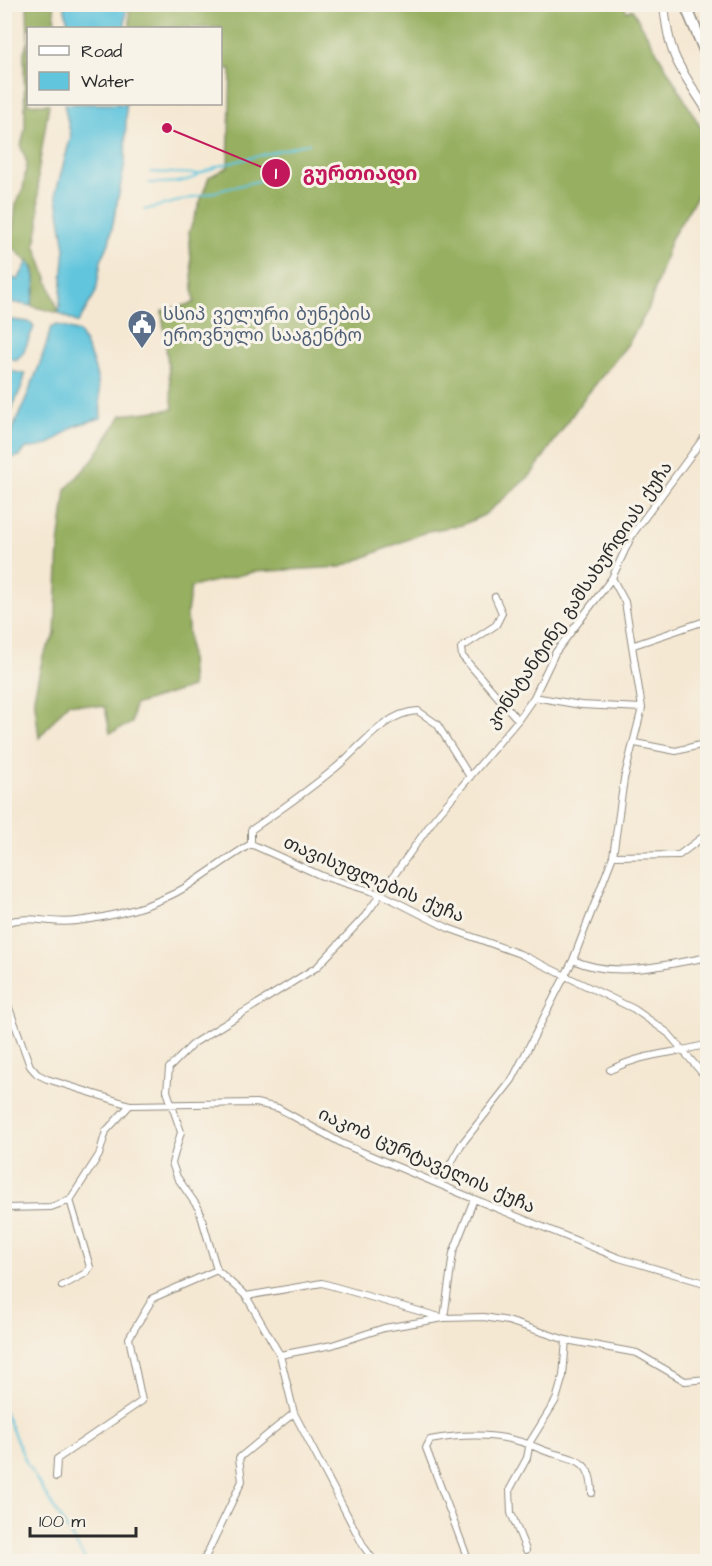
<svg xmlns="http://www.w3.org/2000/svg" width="712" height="1566" font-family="'Architects Daughter','Noto Sans Georgian',sans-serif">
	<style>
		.forest { fill: #96af60; stroke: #606d46; stroke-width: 1.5 }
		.water { fill: #60c5dd; stroke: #467884; stroke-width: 1.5 }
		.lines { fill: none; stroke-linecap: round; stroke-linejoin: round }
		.stream { stroke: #60c5dd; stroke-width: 2 }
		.minor-casing { stroke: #908a7f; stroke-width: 8 }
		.tertiary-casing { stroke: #908a7f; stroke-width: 10 }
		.motorway-casing { stroke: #908a7f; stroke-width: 13 }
		.minor { stroke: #fff; stroke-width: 6 }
		.tertiary { stroke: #fff; stroke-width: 8 }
		.motorway { stroke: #fff; stroke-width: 10 }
		.labels { text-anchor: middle; stroke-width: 6; stroke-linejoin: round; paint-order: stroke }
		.service-label { font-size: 18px; fill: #4e5e75; stroke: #f7f3e8; text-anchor: start }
		.street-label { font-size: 18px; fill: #2b2b2b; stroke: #f7f3e8 }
		.leader { fill: none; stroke: #c2185b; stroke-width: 2 }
		.callout-dot { fill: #c2185b; stroke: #f7f3e8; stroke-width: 2 }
		.mark-label { font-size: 18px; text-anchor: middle; font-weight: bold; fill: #fff }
		.callout-label { font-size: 20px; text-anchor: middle; font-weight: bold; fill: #c2185b; stroke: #f7f3e8; stroke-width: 6; stroke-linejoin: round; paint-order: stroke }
	</style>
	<rect width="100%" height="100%" fill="#f7f3e8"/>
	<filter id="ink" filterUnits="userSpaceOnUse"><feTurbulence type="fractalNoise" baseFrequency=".0167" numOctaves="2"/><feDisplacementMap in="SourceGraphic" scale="12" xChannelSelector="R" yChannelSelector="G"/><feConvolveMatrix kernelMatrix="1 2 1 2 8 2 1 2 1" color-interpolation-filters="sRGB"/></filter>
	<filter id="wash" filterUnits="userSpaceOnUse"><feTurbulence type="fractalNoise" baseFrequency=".008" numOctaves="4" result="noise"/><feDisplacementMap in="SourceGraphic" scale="24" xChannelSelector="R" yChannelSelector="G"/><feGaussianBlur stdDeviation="1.35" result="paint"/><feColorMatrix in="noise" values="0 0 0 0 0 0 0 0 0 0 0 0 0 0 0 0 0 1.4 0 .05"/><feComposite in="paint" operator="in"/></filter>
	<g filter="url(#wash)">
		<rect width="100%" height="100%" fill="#f5e8d3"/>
		<path class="forest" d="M623,4L627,12L632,9L700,126L707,153L697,168L707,175V180L671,239L649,308L628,344L582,401L531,475L484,515L462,525L428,531L341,567L253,572L191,587L187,613L192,687L134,705L132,723L110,733L105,707L68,703L39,738L34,697L43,656L55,634L59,546L66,489L92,461L122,415L173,409L162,311L194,303L189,232L209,177L228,167L231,69L221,68L220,28H130L129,5Z
			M27,5H54L55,28H28V104H49L38,173L39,225L35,244L59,313L31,306L35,291V269L11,246L16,204L23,189L27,163L21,147L25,128L24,52L28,40Z"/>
		<path class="water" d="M64,5H126L125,28H69Z
			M64,104H126V112L125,163L109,243L101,261L96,292L78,323L59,313L65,248L56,192L71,136Z
			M28,261C39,274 35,290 31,306L5,301V275L18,280Z
			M4,319L29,322L34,327L23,353L16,360L5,356Z
			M57,325L79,332C96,362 100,384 101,418C92,421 80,423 73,427C54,440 51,448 26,448L20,456L8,458L5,455V448C21,408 41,369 51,327Z
			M5,370L25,374C25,385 9,411 5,425Z"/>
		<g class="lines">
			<path class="stream" d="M220,73H226
				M150,172L199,174L218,166L309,143
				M149,183C163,183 188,184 199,174
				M144,210L277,176
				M4,1411L27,1464L87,1562"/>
		</g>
	</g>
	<g filter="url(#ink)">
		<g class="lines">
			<g class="minor-casing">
				<path id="minor" d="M495,597L502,613L496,625L461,648L462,656L518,720
					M634,645L708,620
					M534,697L581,705L642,708
					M635,743L676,751L708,743
					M251,844L322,876L383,895L448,928L520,954L634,1009L668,1033L708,1080
					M251,844V830C279,811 307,791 333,770C359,750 384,712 418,711L437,724L470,777
					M613,856L679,855L708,833
					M4,923C33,914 49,925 77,921C112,917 155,906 186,887C208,873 229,857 251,844
					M573,960C615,979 664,965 708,957
					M4,994L30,1066L37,1074L47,1079L130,1105L256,1103L278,1108L343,1144L474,1199L619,1258L708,1284
					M610,1070C646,1052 671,1055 708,1044
					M440,1183L461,1145L512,1080L573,960L613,856L624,779L642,708L625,602L612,578
					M4,1208L51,1207L70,1200L99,1155L106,1131L130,1105
					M62,1286L86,1273L90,1267L70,1200
					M246,1296L322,1283L443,1318
					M444,1318L453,1253L474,1199
					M280,1355L332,1345L384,1328L444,1318L484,1317L508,1321L566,1340L637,1353L685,1381L708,1379
					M56,1477L57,1459L142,1401L129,1338L153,1298L217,1270
					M526,1550L511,1513L510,1489L527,1458L530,1442L556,1400L563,1376L566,1340
					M203,1562L242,1481L239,1458L294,1413
					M375,1562L364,1547L294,1413L280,1355L246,1296L217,1270L199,1209L177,1177L172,1163L181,1132L167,1091L169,1068L194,1043L317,967L365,916L434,819L518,720L534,697L555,653L612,578L632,535L708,432
					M469,1562L426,1448L430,1440C467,1433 504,1433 538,1448C566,1461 592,1452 592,1493"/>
			</g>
			<g class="tertiary-casing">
				<path id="tertiary" d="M664,4C669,60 680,67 708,112"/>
			</g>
			<g class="motorway-casing">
				<path id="motorway" d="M685,4L708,59"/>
			</g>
			<use href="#minor" class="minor"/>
			<use href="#tertiary" class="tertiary"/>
			<use href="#motorway" class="motorway"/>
		</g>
	</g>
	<defs>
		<g id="civic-pin" transform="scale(1.5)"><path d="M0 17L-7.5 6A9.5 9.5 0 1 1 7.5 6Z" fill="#5c6f8a" stroke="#f7f3e8"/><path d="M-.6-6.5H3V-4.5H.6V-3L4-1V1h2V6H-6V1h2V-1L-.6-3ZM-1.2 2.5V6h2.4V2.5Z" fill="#fff"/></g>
	</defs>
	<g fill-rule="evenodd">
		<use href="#civic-pin" x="142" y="324"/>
	</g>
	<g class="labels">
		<g class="service-label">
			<text x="163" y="320">სსიპ ველური ბუნების<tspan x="163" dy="21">ეროვნული სააგენტო</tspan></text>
		</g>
		<g class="street-label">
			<text transform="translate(579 595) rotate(-56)" y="6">კონსტანტინე გამსახურდიას ქუჩა</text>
			<text transform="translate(374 879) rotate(23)" y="6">თავისუფლების ქუჩა</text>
			<text transform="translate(427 1160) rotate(24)" y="6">იაკობ ცურტაველის ქუჩა</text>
		</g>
	</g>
	<path class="leader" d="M167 128L276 173"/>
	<g class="callout-dot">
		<circle cx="167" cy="128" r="6"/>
		<circle cx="276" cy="173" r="15"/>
	</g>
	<g class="mark-label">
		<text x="276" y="179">1</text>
	</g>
	<g class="callout-label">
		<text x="360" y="180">გურთიადი</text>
	</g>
	<rect width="712" height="1566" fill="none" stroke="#f7f3e8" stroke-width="24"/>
	<rect x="27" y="27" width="195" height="78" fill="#f7f3e8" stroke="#a5a39c" stroke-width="1.5"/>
	<rect x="39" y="46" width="30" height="9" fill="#ffffff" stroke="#a5a39c" stroke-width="1.5"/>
	<text x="81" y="57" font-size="18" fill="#2b2b2b">Road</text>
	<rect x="39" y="72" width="30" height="18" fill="#60c5dd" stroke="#a5a39c" stroke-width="1.5"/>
	<text x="81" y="87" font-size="18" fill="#2b2b2b">Water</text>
	<path d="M30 1527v9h106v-9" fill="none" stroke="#2b2b2b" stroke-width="3"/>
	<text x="39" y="1527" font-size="18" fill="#2b2b2b" stroke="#f7f3e8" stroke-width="4.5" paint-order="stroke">100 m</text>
</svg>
